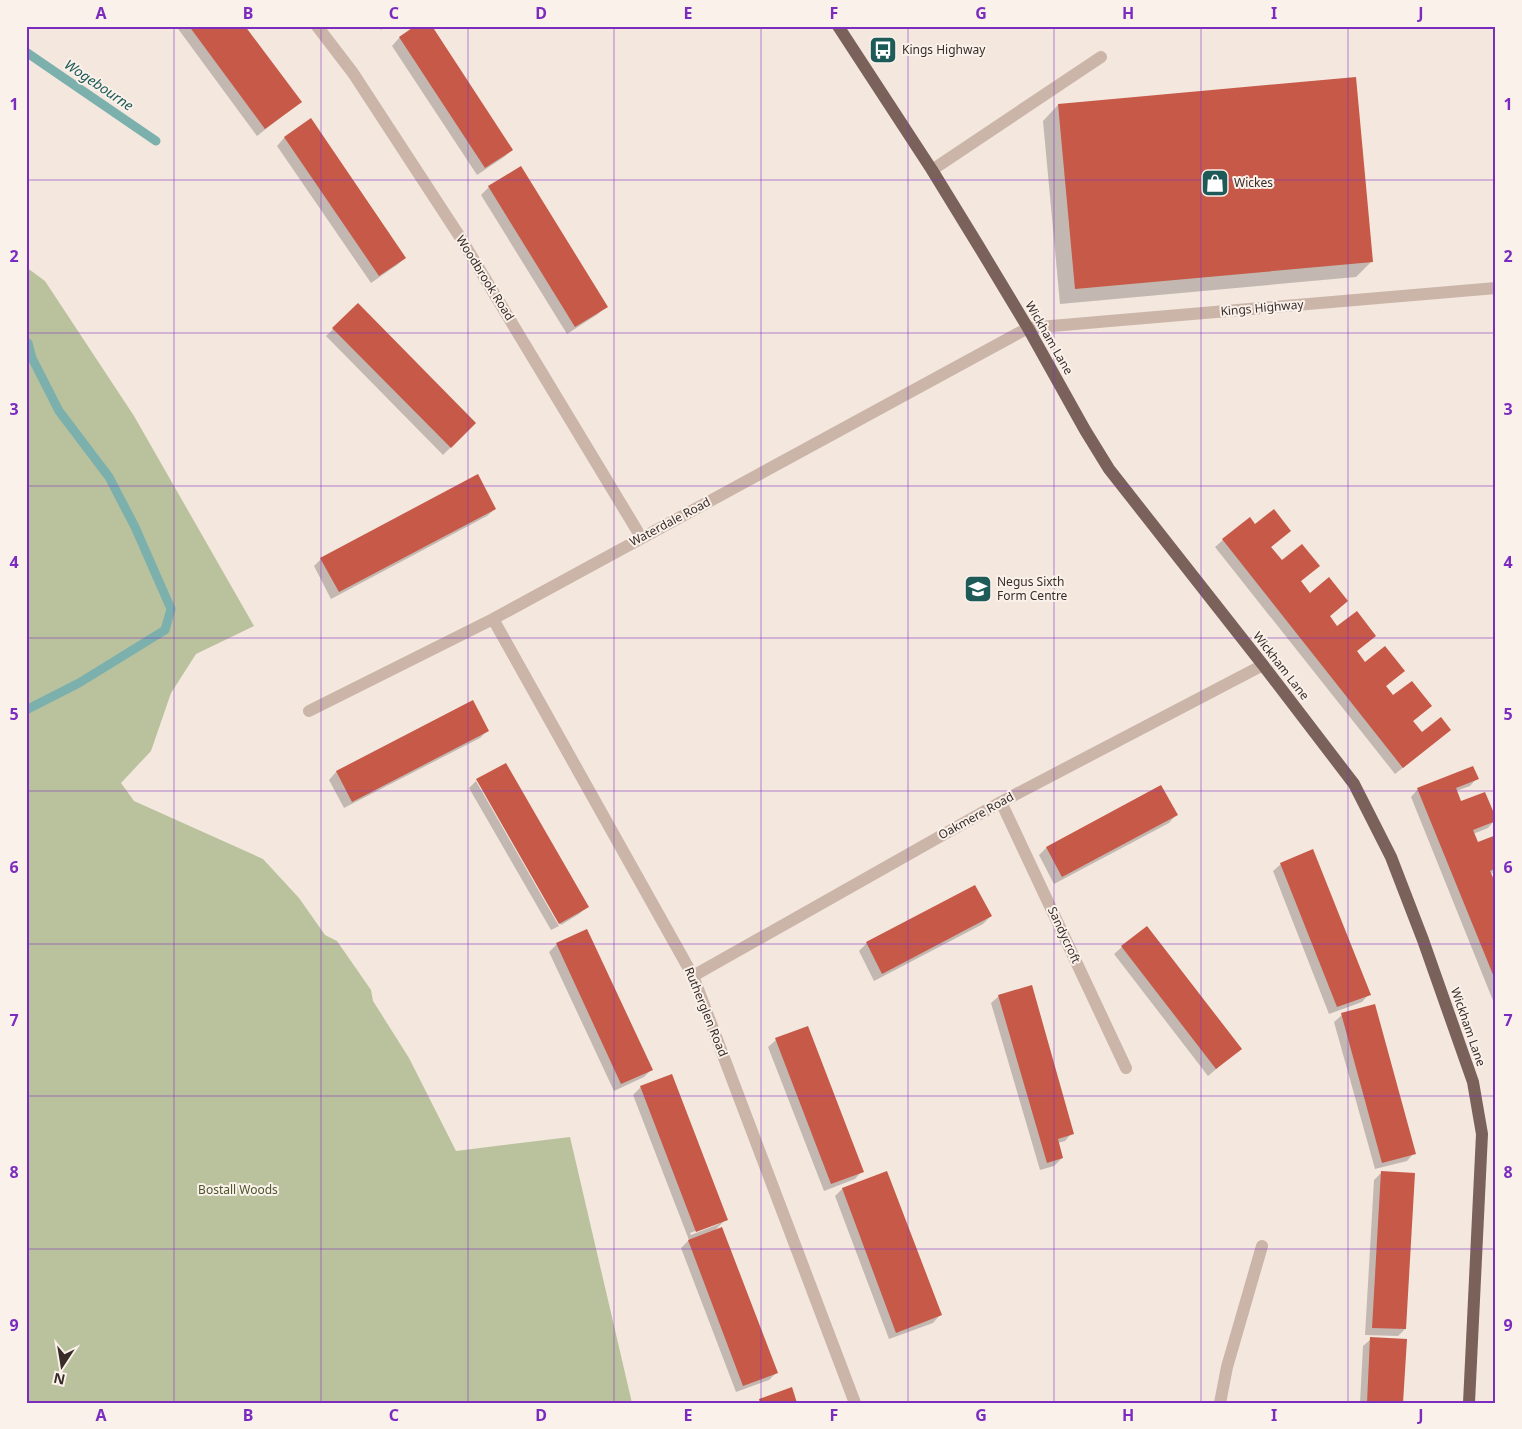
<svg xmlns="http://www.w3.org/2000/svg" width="1522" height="1429" font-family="'Noto Sans',sans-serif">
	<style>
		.green { fill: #bac29d }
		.shadow { fill: #0003; fill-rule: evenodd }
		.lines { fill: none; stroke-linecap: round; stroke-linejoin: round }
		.stream { stroke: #7cb0ad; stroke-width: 9 }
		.building { fill: #c75948 }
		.minor { stroke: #cbb5a9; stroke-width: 12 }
		.major { stroke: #7a615a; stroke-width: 12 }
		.grid { fill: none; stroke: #7b2cbf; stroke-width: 1; stroke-opacity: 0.55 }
		.labels { text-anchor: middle; stroke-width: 4; stroke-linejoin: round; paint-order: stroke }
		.poi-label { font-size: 12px; fill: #382c29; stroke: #faf1ea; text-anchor: start }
		.street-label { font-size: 12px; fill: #382c29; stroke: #faf1ea }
		.park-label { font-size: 12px; fill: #4c572d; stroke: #faf1ea }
		.water-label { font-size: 14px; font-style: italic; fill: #1e5b58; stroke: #faf1ea }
		.neatline { fill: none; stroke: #7b2cbf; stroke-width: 2 }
		.grid-label { font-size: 16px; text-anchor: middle; font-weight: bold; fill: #7b2cbf }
	</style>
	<rect width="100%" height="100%" fill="#f3e7de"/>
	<path class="green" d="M26,267L45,281L134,416L254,626L196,654L171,693L151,751L121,783L134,801L263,859L299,898L325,935L337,941L371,990L373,1001L409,1058L456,1151L570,1137L632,1403H26Z"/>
	<path class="shadow" d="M176,26H244L300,102L257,136Z
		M378,26H386L381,30Z
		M418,26L512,150L504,157L477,175L392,46L399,38Z
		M1058,105L1371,262L1356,277L1060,304L1043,121Z
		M310,120L405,258L397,265L371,283L277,146L284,138Z
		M520,168L606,306L598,314L567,334L481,195L489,187Z
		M358,305L475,423L443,455L326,336Z
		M495,509L487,516L331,599L314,566L321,559Z
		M1254,526L1289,531L1270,548L1281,562L1318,566L1300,582L1310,594L1347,601L1329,617L1365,664L1395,678L1385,687L1393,697L1431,706L1412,722L1422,734L1450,730L1395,774L1215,547L1223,540Z
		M472,702L487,731L480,738L344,808L329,780L336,772Z
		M505,764L587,907L579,914L561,925L478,781H476Z
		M1477,778L1470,786L1456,791L1461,803L1495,820L1488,828L1473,834L1478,844L1496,837V872L1490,874L1496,885V1008L1411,797L1418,789Z
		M476,781L559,926L551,930L469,788Z
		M1161,787L1176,815L1169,823L1054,884L1039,855L1046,848Z
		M1281,864L1369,994L1362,1002L1329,1014L1273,871Z
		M975,887L991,916L983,924L874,981L859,951L867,943Z
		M587,930L651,1070L644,1077L614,1091L549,952L556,945Z
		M1122,947L1241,1048L1208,1076L1114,954Z
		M999,996L1072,1133L1065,1141L1058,1143L1062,1158L1054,1166L1040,1170L991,1003Z
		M1342,1015L1414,1153L1407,1161L1375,1169L1334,1022Z
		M776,1040L862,1171L855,1179L824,1191L768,1047Z
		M641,1087L726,1219L714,1231L776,1373L769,1380L736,1392L681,1248L689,1240L633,1095ZM719,1222V1224L691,1235L690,1233Z
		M886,1172L940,1315L933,1323L889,1339L835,1196L842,1189Z
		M1381,1173L1405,1329L1398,1336L1365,1335L1374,1180Z
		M1371,1339L1402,1403H1360L1363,1346Z"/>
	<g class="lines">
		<path class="stream" d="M26,52L156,141
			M26,710L79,683L165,630L171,609L135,527L109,477L59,411L32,358L28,343"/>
	</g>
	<path class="building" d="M189,26H245L302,102L265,129Z
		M415,26H432L513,150L485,168L399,37Z
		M1356,77L1373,262L1075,289L1058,104Z
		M311,118L406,258L379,276L284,137Z
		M521,166L608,307L575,327L488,186Z
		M358,303L476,423L451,448L332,328Z
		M478,474L496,509L339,592L320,558Z
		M1274,509L1291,531L1271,547L1282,560L1302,544L1320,566L1301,581L1310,593L1329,577L1348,601L1330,616L1337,626L1357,611L1376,636L1357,651L1365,662L1385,646L1405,671L1386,686L1393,695L1412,681L1432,706L1413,721L1422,732L1441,717L1451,730L1403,768L1222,539L1250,517L1255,524Z
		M473,700L489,731L352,802L336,771Z
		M506,763L589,907L559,924L476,779Z
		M1473,766L1479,779L1456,788L1461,801L1485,792L1496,818V821L1473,830L1478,842L1496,835V868L1490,871L1496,884V982L1417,788Z
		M1161,785L1178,815L1062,877L1046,847Z
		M1313,849L1371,995L1337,1007L1280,863Z
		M975,885L992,916L882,974L866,942Z
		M1147,926L1242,1049L1216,1069L1121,946Z
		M587,929L653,1070L621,1084L556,943Z
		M1032,985L1074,1134L1058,1139L1063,1158L1047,1163L998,995Z
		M1375,1004L1416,1154L1382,1163L1341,1013Z
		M808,1026L864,1172L831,1184L775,1038Z
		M672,1074L728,1220L696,1232L640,1086Z
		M887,1171L942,1315L896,1333L842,1188Z
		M1381,1171L1415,1173L1406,1329L1372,1328Z
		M722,1227L778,1373L743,1386L688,1240Z
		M1370,1337L1407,1339L1403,1403H1367Z
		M792,1387L797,1403H760L759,1399Z"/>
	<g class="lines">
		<path class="minor" d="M317,26L353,73L460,237L641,537
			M932,170L1101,57
			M493,619L693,976L855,1403
			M309,711L493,619L1028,328L1496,288
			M1001,802L1126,1068
			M693,976L1001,802L1263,665
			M1220,1403L1227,1367L1262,1246"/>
		<path class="major" d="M838,26L932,170L978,245L1028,328L1085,430L1109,469L1263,665L1354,784L1391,857L1423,940L1473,1082L1482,1134L1469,1403"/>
	</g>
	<path class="grid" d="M174,26V1403M321,26V1403M468,26V1403M614,26V1403M761,26V1403M908,26V1403M1054,26V1403M1201,26V1403M1348,26V1403M26,180H1496M26,333H1496M26,486H1496M26,638H1496M26,791H1496M26,944H1496M26,1096H1496M26,1249H1496"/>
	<defs>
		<g id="bus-square" transform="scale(1.4375)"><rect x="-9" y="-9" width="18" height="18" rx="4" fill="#1e5b58" stroke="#faf1ea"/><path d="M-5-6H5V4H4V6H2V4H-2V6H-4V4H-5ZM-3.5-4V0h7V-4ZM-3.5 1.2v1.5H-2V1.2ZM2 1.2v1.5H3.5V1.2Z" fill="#fff"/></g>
		<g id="shop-square" transform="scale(1.4375)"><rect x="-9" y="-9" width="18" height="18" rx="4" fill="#1e5b58" stroke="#faf1ea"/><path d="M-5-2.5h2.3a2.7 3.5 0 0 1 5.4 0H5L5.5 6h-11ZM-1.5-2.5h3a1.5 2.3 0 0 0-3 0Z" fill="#fff"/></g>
		<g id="school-square" transform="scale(1.4375)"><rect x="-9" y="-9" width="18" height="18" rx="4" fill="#1e5b58" stroke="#faf1ea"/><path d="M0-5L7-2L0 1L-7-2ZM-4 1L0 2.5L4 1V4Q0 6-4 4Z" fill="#fff"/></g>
	</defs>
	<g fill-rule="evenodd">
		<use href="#bus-square" x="883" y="50"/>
		<use href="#shop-square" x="1215" y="183"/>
		<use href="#school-square" x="978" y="589"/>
	</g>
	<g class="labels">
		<g class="poi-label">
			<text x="902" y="54">Kings Highway</text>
			<text x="1234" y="187">Wickes</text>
			<text x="997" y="586">Negus Sixth<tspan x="997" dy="14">Form Centre</tspan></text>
		</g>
		<g class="street-label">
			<text transform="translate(485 278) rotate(58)" y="4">Woodbrook Road</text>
			<text transform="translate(1262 308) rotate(-5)" y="4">Kings Highway</text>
			<text transform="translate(1049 338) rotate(60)" y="4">Wickham Lane</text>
			<text transform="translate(670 522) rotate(-28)" y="4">Waterdale Road</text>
			<text transform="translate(1281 666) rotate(52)" y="4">Wickham Lane</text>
			<text transform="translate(976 816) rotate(-29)" y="4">Oakmere Road</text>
			<text transform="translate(1064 935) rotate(65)" y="4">Sandycroft</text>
			<text transform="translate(706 1012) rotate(68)" y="4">Rutherglen Road</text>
			<text transform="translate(1468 1027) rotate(71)" y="4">Wickham Lane</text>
		</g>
		<g class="park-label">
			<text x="238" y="1194">Bostall Woods</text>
		</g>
		<g class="water-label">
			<text transform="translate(99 85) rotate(34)" y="5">Wogebourne</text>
		</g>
	</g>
	<rect width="1522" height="1429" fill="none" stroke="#faf1ea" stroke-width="55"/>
	<g transform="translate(62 1366) rotate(192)" stroke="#faf1ea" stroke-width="4" paint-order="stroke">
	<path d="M0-4L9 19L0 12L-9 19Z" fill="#382c29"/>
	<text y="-8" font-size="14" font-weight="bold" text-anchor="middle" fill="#382c29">N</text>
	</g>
	<rect x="28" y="28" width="1466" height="1374" class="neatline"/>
	<g class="grid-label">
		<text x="101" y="19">A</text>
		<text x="248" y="19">B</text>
		<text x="394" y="19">C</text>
		<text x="541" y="19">D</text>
		<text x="688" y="19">E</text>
		<text x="834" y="19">F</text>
		<text x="981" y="19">G</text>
		<text x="1128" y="19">H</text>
		<text x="1274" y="19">I</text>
		<text x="1421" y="19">J</text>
		<text x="14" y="110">1</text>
		<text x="1508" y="110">1</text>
		<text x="14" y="262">2</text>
		<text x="1508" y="262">2</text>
		<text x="14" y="415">3</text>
		<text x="1508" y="415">3</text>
		<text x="14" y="568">4</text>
		<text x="1508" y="568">4</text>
		<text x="14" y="720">5</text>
		<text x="1508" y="720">5</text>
		<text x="14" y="873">6</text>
		<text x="1508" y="873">6</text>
		<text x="14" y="1026">7</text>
		<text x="1508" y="1026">7</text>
		<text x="14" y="1178">8</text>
		<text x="1508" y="1178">8</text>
		<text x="14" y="1331">9</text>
		<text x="1508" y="1331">9</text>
		<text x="101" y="1421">A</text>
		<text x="248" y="1421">B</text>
		<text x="394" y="1421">C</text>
		<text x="541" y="1421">D</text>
		<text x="688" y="1421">E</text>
		<text x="834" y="1421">F</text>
		<text x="981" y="1421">G</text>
		<text x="1128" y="1421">H</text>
		<text x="1274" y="1421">I</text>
		<text x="1421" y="1421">J</text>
	</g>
</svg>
